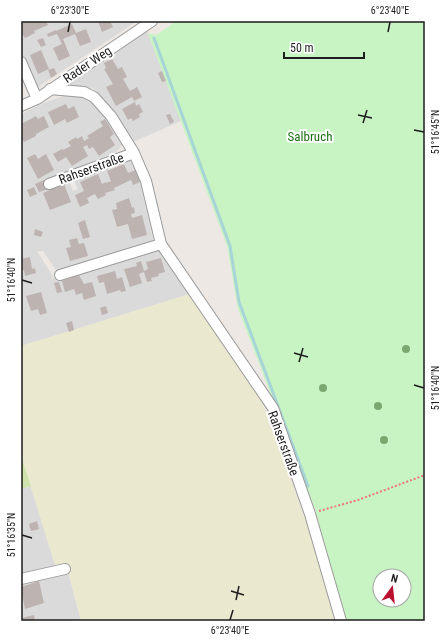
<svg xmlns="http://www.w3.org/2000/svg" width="446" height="642" font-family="'Roboto Condensed',sans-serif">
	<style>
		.residential { fill: #dbdada }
		.farmland { fill: #ebe8d0 }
		.grass { fill: #d1e3ad }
		.park { fill: #c8f4c3; fill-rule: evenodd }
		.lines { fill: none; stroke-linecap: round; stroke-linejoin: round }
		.stream { stroke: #a7d5d7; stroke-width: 3 }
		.building { fill: #bdb3b0 }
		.minor-casing { stroke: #9a9a9a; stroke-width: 12 }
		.path { stroke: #ee747d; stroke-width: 2; stroke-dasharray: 2 2; stroke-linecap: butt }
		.minor { stroke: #fff; stroke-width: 10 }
		.tree { fill: #7ba771 }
		.ticks { fill: none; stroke: #1d1d1d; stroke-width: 1.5 }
		.labels { text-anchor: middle; stroke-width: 4; stroke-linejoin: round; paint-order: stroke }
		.street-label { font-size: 13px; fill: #1d1d1d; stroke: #fff }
		.park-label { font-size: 13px; fill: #1d7114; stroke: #fff }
		.neatline { fill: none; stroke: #1d1d1d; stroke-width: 1.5 }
		.ticks-label { font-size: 10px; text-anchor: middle; fill: #1d1d1d }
	</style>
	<rect width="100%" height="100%" fill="#ede8e3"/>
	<path class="residential" d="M21,21H137L38,87L34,86L21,53Z
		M147,30L181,121L133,142L114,111L93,88L64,86Z
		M66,95L83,96L92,100L106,118L122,144L119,149L114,153L63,173L67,176L73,191L78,189L73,179L127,159L132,160L139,178L154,244L58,273L43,251H37L52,275L53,279L157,248L190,294L21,346V114L46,102Z
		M31,486L56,568L21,575V489Z
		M68,572L81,621H21V582Z"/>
	<path class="farmland" d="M190,294L250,380L262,402L312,537L336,621H81L67,566L56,568L21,456V346Z"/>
	<path class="grass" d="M21,456L31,486L21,489Z"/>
	<path class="park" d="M177,21H425V621H346L315,509L238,309L227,246L148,33L156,35ZM380,576H404V600H380Z"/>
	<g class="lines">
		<path class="stream" d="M154,38L230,246L239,302L308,486"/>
	</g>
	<path class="building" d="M21,21H46L48,25L34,31L35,33L25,38L21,32Z
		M98,21H110L113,27L102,32Z
		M72,24L76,33L86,29L91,42L80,46L75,34L63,39L70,56L59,61L53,48L62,44L57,34L48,37L47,34L56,30V31Z
		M43,38L46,45L41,47L37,40Z
		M41,50L49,69L38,74L30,55Z
		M112,59L118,69L122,67L127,77L123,79L130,91L137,87L142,97L134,101L132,97L116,106L106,87L113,84L104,69L106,68L104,63Z
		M54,68L57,74L51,78L48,70Z
		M162,71L166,81L162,82L158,73Z
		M135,102L136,106L139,104L143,112L139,114L140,117L133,121L131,118L128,120L122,109Z
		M66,104L68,109L74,106L79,117L67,123L65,119L54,125L48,112Z
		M170,114L174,122L170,124L166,115Z
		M36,116L38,119L44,116L49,127L36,134V136L24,142L23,140L21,141V124Z
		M105,119L114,134L110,137L115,145L99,156L93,147L89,149L87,145L83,147L88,156L72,166L66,157L58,162L53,154L62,149L63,150L71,146L68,142L76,137L77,139L82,136L84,141L89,138L87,136L103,126L100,122Z
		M35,154L38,159L46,154L54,170L38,179L27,158Z
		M124,164L128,173L136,170L140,182L133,185L131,180L114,188L115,190L105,193L106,195L98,199L95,194L87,198L89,203L80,207L75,195L84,191L80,182L98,174L102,184L106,182V183L111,181L107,171Z
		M44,180L48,189L39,192L35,184Z
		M64,184L71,202L50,210L43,193Z
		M34,187L37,194L30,197L27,190Z
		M129,198L132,208L134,207L135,213L131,214L132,218L142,215L147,235L132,239L128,224L117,227L112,210L117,209L116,203Z
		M85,220L90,237L83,239L78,223Z
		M35,229L43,232L41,237L34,235Z
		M77,238L79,244L84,243L88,256L70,261L66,248L71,247L69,240Z
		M30,257L32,269L35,268L36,273L25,276L24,270L21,271V259Z
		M161,258L165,272L158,274L159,276L151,278L152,281L147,282L144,272L139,274L142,283L130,287L124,269L137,266L136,263L141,261L144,271L148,269L146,262Z
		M115,271L117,279L122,277L126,291L121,292L120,290L107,294L104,282L99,283L97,276Z
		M79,275L84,284L92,282L96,296L84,300L82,293L76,295L74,289L65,292L62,281Z
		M59,282L62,292L57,293L54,283Z
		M41,292L47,313L40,315L38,309L31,311L26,296Z
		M106,306L108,313L102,315L100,308Z
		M72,321L74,330L69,332L66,323Z
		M37,521L39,529L31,531L29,524Z
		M39,581L44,603L25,609L21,587Z
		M34,615L35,621H21V618Z"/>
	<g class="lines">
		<g class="minor-casing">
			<path id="minor" d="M21,62L37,99
				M50,89L84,92L94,97L111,116L134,153L146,181L161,244L273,408L310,514L341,621
				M21,106L37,99L152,21
				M49,184L134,153
				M60,275L161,244
				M21,579L65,569"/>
		</g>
		<path class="path" d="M319,511L358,500L425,475"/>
		<use href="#minor" class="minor"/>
	</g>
	<g class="tree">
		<circle cx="406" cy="349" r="4"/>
		<circle cx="323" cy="388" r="4"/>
		<circle cx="378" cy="406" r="4"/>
		<circle cx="384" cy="440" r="4"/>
	</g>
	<path class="ticks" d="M68,32L70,22M388,32L390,22M358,115L372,118M363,123L367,110M414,130L424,132M22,280L32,283M294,353L308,357M299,362L303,348M414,385L424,388M22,535L32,538M231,591L244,595M236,600L239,586M230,620L233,610"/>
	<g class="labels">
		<g class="street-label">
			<text transform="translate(87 64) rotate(-34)" y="5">Rader Weg</text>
			<text transform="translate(91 168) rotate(-20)" y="5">Rahserstraße</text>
			<text transform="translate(284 443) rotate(70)" y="5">Rahserstraße</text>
		</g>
		<g class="park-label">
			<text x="310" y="141">Salbruch</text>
		</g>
	</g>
	<rect width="446" height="642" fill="none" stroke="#ffffff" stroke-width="44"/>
	<g transform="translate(392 588) rotate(15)"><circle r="19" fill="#ffffff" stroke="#a5a5a5"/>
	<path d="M0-3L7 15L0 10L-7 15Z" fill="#b9112f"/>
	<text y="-6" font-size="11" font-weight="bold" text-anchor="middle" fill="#1d1d1d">N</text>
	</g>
	<path d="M284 52v6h80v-6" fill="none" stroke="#1d1d1d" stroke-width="2"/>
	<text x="290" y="52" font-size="12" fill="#1d1d1d" stroke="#ffffff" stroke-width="3" paint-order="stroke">50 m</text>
	<rect x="22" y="22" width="402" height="598" class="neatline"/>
	<g class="ticks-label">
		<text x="70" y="14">6°23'30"E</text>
		<text x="390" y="14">6°23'40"E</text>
		<text transform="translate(435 132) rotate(-90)" y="4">51°16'45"N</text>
		<text transform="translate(11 280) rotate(-90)" y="4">51°16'40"N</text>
		<text transform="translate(435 388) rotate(-90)" y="4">51°16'40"N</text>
		<text transform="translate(11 535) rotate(-90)" y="4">51°16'35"N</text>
		<text x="230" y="634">6°23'40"E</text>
	</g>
</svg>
